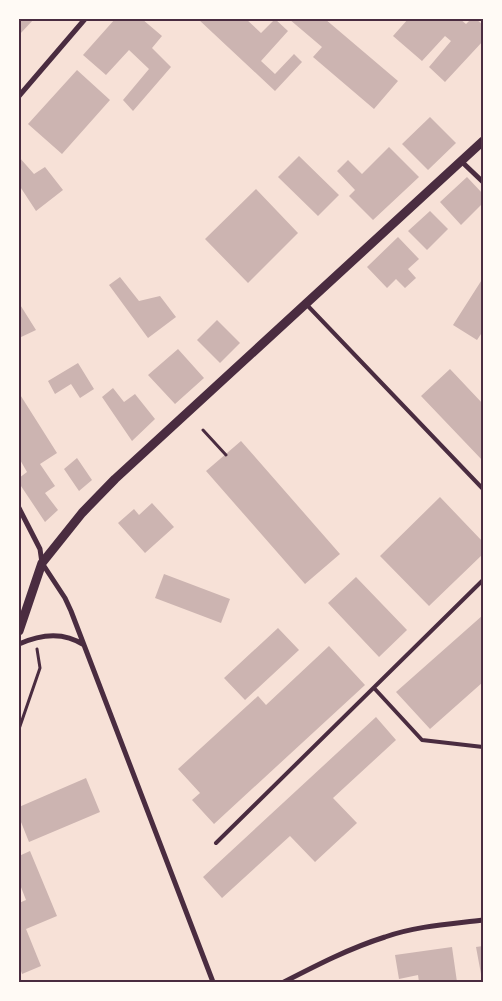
<svg xmlns="http://www.w3.org/2000/svg" width="502" height="1001" font-family="'Titillium Web',sans-serif">
	<style>
		.building { fill: #ccb4b1 }
		.lines { fill: none; stroke-linecap: round; stroke-linejoin: round }
		.path { stroke: #4a2c40; stroke-width: 3 }
		.service { stroke: #4a2c40; stroke-width: 4 }
		.minor { stroke: #4a2c40; stroke-width: 5 }
		.tertiary { stroke: #4a2c40; stroke-width: 9 }
		.neatline { fill: none; stroke: #4a2c40; stroke-width: 2 }
	</style>
	<rect width="100%" height="100%" fill="#f7e1d7"/>
	<path class="building" d="M19,19H34L19,35Z
		M115,19H142L162,36L152,48L171,67L133,111L123,100L149,69L129,50L106,75L83,55Z
		M198,19H246L261,33L275,19L288,31L261,61L275,74L294,54L302,62L275,91Z
		M289,19H325L398,81L374,109L313,57L322,47Z
		M408,19H460L466,24L471,19H476L483,25V41L445,82L429,67L451,41L445,36L422,61L393,36Z
		M77,70L110,100L62,154L28,124Z
		M430,117L456,143L428,170L402,144Z
		M389,147L419,177L373,220L349,196L355,190L337,171L348,160L362,174Z
		M299,156L339,195L318,216L278,177Z
		M19,157L34,174L45,167L63,190L36,211L19,185Z
		M467,177L483,194V203L461,225L440,202Z
		M256,189L298,233L248,283L205,239Z
		M430,211L448,229L427,250L408,231Z
		M398,237L419,259L408,269L416,278L405,288L396,279L387,288L367,267Z
		M120,277L139,301L160,296L176,317L148,338L109,285Z
		M483,278V331L477,340L453,325Z
		M19,303L36,330L19,338Z
		M217,320L240,343L220,363L197,340Z
		M178,349L204,378L175,404L148,375Z
		M78,363L94,389L80,398L71,384L55,394L48,381Z
		M450,369L483,404V461L421,396Z
		M113,388L124,402L135,394L155,419L132,441L102,397Z
		M19,393L57,453L40,464L55,486L45,493L58,510L45,522L19,483V478L27,472L19,458Z
		M241,441L340,554L305,584L206,471Z
		M77,458L92,480L79,491L64,469Z
		M440,497L483,542V554L429,606L380,556Z
		M152,503L174,527L145,553L118,523L134,509L139,515Z
		M164,574L230,599L221,623L155,598Z
		M356,577L407,630L379,657L328,603Z
		M483,615V682L430,729L396,692Z
		M278,628L299,650L245,700L224,678Z
		M329,646L365,685L214,824L192,800L200,793L178,769L258,696L266,705Z
		M376,717L396,740L333,798L357,823L315,862L290,836L222,898L203,877Z
		M86,778L100,812L29,842L19,817V807Z
		M30,851L57,916L26,929L41,966L22,974L19,965V903L26,900L19,882V856Z
		M483,946V974H481L476,947Z
		M452,947L457,982H419L418,975L399,979L395,955Z"/>
	<g class="lines">
		<path class="path" d="M203,430L226,455
			M19,729L40,668L37,649"/>
		<path class="service" d="M307,305L483,489
			M374,688L422,740L483,747
			M216,843L483,580"/>
		<path class="minor" d="M19,96L85,19
			M461,161L483,182
			M19,508L40,549L42,563L65,598L71,611L213,982
			M19,644C41,634 63,631 84,645
			M284,982C317,965 350,948 385,937C416,926 451,924 483,920"/>
		<path class="tertiary" d="M19,631L42,563L82,513L115,479L483,141"/>
	</g>
	<rect width="502" height="1001" fill="none" stroke="#fffaf5" stroke-width="40"/>
	<rect x="20" y="20" width="462" height="961" class="neatline"/>
</svg>
